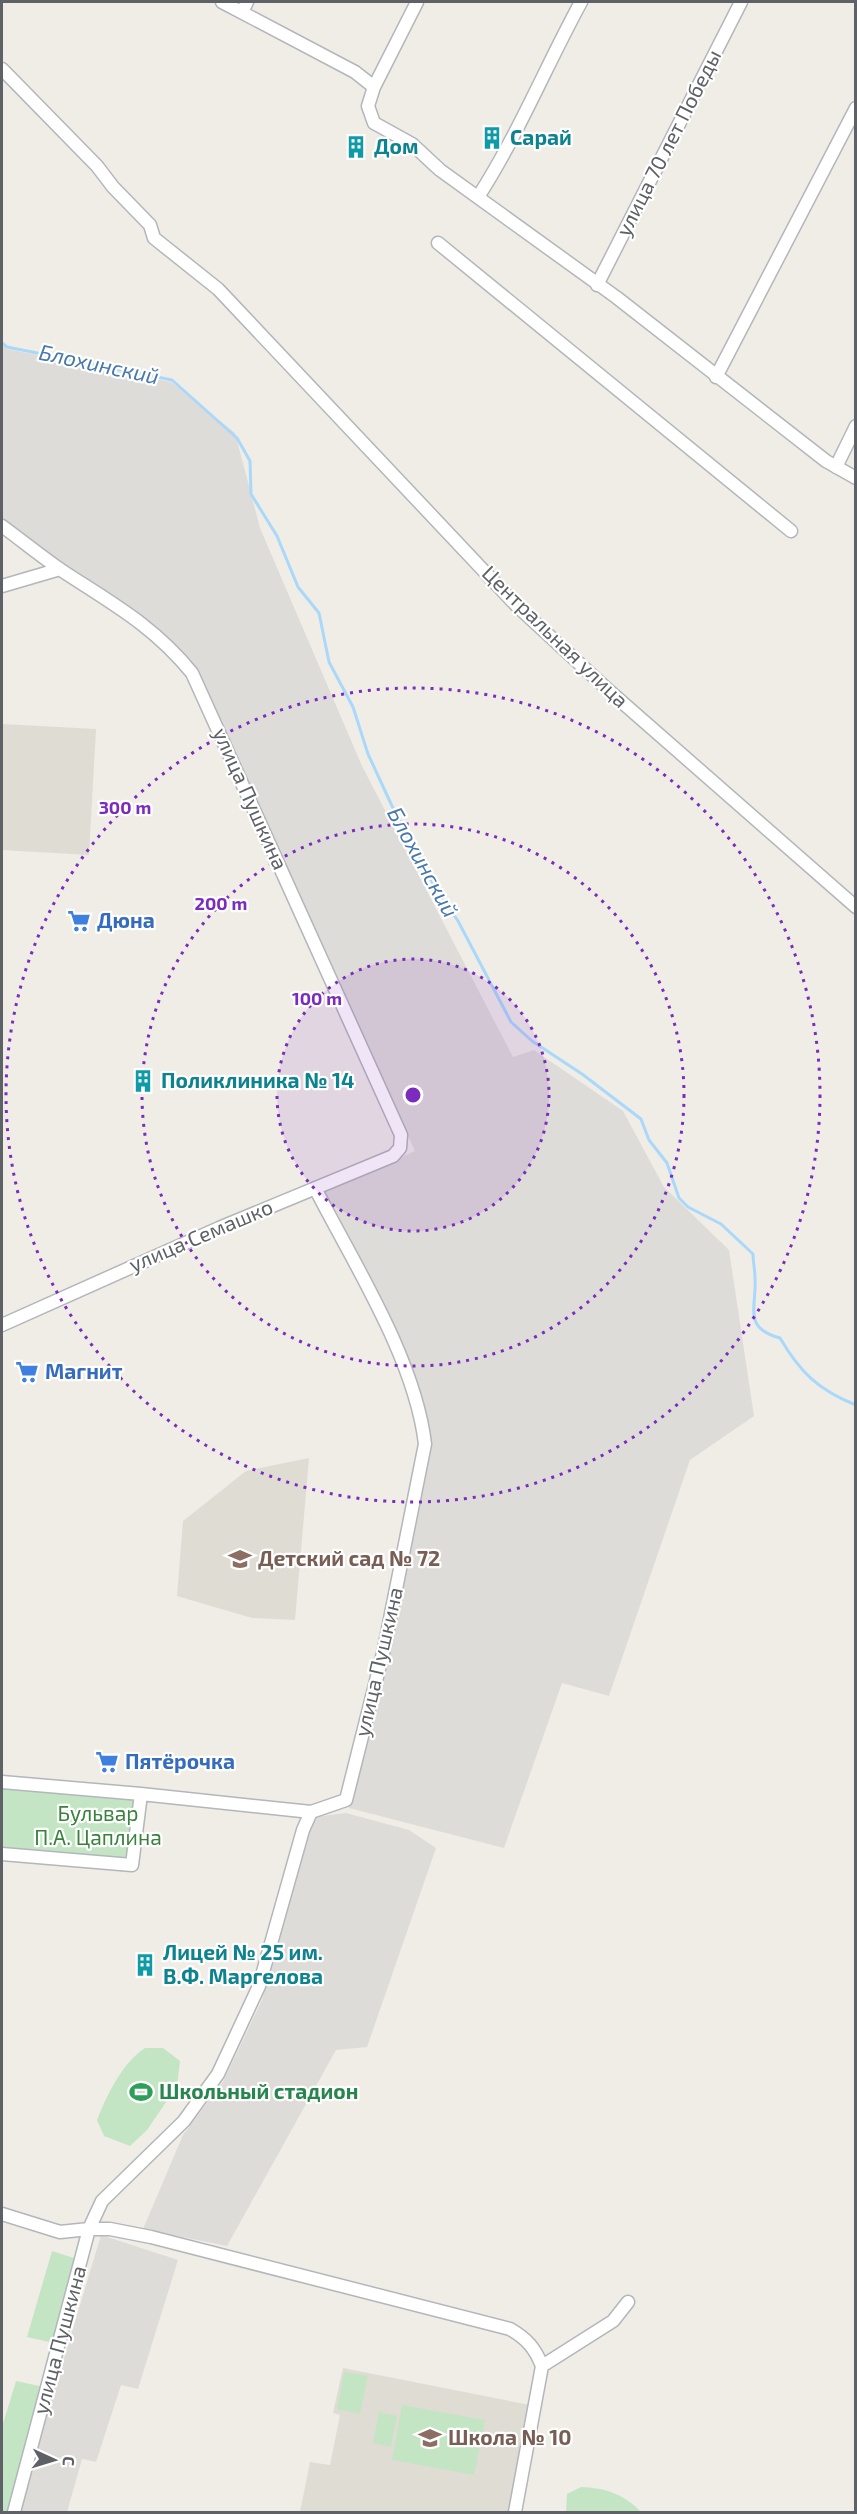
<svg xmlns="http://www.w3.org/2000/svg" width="857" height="2514" font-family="'Exo 2',sans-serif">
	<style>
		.industrial { fill: #dedcd8 }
		.education { fill: #dfdcd4 }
		.green { fill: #c4e5c4 }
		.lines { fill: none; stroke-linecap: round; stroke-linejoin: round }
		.stream { stroke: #aad8fb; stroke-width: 3 }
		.minor-casing { stroke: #b3b6ba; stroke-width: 15 }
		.minor { stroke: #fff; stroke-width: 12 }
		.ring { fill: none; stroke: #7b2cbf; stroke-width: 3; stroke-dasharray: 3 6 }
		.labels { text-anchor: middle; stroke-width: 4.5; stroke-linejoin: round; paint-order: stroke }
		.culture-label { font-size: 21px; font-weight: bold; fill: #0d838f; stroke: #fff; text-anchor: start }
		.street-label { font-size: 21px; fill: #5e6166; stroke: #fff }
		.shop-label { font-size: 21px; font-weight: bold; fill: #366cbe; stroke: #fff; text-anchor: start }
		.education-label { font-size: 21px; font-weight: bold; fill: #785e54; stroke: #fff; text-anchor: start }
		.park-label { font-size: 21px; fill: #39823c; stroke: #fff }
		.leisure-label { font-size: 21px; font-weight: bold; fill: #27864d; stroke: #fff; text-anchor: start }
		.water-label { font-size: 22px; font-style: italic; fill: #4778ae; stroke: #fff }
		.centre { fill: #7b2cbf; stroke: #fff; stroke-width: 3 }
		.ring-label { font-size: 18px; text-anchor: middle; font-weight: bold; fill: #7b2cbf; stroke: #fff; stroke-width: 4.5; stroke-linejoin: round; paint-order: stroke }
	</style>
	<rect width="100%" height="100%" fill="#efede6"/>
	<path class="industrial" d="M2,345L7,349L171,382L235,433L260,528L362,766L513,1057L534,1050L623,1111L664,1187L729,1250L754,1416L690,1460L609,1696L562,1683L504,1848L349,1808L388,1649L418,1492L423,1414L322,1194L415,1151L195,671L2,521Z
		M346,1813L409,1830L436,1848L367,2047L336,2050L227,2246L143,2229L183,2135L223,2082L262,2000L313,1817Z
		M101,2235L178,2260L138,2389L121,2385L96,2462L82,2459L67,2512H18Z"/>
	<path class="education" d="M2,724L96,729L89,855L2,850Z
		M309,1458L295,1620L252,1618L177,1596L183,1521L246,1471Z
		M343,2368L530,2405L509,2512H300L310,2462L330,2465L340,2415L333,2413Z"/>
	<path class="green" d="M2,1786L130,1797L135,1803L128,1857L120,1860L2,1849Z
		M145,2048H163L180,2061L177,2086L147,2130L130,2146L104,2136L97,2120C107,2095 122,2063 145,2048Z
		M52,2251L77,2259L54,2343L27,2337Z
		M344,2372L368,2376L360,2414L337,2409Z
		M16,2381L44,2387L7,2512H3L2,2427Z
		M402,2405L485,2420L474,2475L392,2460Z
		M379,2412L397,2416L391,2447L373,2443Z
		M581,2487C606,2488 624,2494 641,2512H566L567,2494Z"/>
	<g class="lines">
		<path class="stream" d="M2,343L7,347L172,380L237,438L250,461L251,494L277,536L298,587L319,613L329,662L353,707L368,754L392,806L435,887L458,921L511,1022L532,1041L582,1074L641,1119L649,1140L667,1163L679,1198L688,1207L721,1224L753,1254C753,1262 755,1270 755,1278C757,1307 742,1328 780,1338C800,1372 818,1390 856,1405"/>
		<g class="minor-casing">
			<path id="minor" d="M222,2L355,72L374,87
				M417,2L374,87L368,106L374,123L412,144L440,170L616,297L826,461L856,478
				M242,12L247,2
				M2,69L97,166L113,187L150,225L154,238L218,289L516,605L607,689L856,907
				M478,197C518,135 546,66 581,2
				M438,243L791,531
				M597,285L741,2
				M716,377L856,108
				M836,467L856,426
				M2,526C21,540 41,556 61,570C111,603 153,625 192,673L401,1135L400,1148L393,1156L219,1228L2,1325
				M2,586L60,569
				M2,1782L141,1794L132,1865L2,1854
				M141,1794L311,1812L346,1800L384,1649L425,1444C415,1359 354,1264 315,1188
				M311,1812L303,1830L259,1986L218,2074L184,2121L102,2201L89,2229H110L151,2237L510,2329C527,2339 535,2348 542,2366
				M2,2214L60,2232L89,2229L14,2512
				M515,2512L542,2366L613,2321L628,2302"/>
		</g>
		<use href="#minor" class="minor"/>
	</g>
	<circle cx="413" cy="1095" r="136" fill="#7b2cbf" fill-opacity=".12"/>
	<g class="ring">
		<circle cx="413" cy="1095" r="136"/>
		<circle cx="413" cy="1095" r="271"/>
		<circle cx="413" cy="1095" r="407"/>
	</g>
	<defs>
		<g id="building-bare" transform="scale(1.8)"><path d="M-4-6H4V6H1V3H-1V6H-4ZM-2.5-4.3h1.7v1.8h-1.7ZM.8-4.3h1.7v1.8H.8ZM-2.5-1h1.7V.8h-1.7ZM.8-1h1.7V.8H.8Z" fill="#0f9aa8" stroke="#fff" stroke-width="2.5" paint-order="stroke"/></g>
		<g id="supermarket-bare" transform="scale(1.8)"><path d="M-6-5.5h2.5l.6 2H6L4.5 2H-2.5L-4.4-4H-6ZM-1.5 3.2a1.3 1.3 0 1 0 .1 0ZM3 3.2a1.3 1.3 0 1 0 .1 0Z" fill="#3f7fe0" stroke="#fff" stroke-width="2.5" paint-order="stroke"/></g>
		<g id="school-bare" transform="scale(1.8)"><path d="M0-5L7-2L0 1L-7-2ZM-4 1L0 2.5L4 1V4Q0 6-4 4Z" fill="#8d6e63" stroke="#fff" stroke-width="2.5" paint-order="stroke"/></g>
		<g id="stadium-bare" transform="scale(1.8)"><path d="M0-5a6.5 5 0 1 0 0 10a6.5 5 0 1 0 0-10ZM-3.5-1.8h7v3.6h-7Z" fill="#2e9e5b" stroke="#fff" stroke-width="2.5" paint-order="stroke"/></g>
	</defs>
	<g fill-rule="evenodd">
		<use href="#building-bare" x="492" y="138"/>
		<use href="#building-bare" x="356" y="147"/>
		<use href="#supermarket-bare" x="79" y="921"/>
		<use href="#building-bare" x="143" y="1081"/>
		<use href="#supermarket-bare" x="27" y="1372"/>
		<use href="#school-bare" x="240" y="1559"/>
		<use href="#supermarket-bare" x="107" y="1762"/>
		<use href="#building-bare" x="145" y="1965"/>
		<use href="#stadium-bare" x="141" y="2092"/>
		<use href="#school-bare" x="430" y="2438"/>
	</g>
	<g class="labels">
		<g class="culture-label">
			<text x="510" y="145">Сарай</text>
			<text x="374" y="154">Дом</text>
			<text x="161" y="1088">Поликлиника № 14</text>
			<text x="163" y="1960">Лицей № 25 им.<tspan x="163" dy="24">В.Ф. Маргелова</tspan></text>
		</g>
		<g class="street-label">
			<text transform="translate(669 143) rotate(-63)" y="7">улица 70 лет Победы</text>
			<text transform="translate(555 637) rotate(44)" y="7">Центральная улица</text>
			<text transform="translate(250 799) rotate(66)" y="7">улица Пушкина</text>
			<text transform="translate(201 1236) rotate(-23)" y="7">улица Семашко</text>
			<text transform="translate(379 1662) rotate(-77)" y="7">улица Пушкина</text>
			<text transform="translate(60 2340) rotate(-75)" y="7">улица Пушкина</text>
		</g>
		<g class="shop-label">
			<text x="97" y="928">Дюна</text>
			<text x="45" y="1379">Магнит</text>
			<text x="125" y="1769">Пятёрочка</text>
		</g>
		<g class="education-label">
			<text x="258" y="1566">Детский сад № 72</text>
			<text x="448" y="2445">Школа № 10</text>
		</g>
		<g class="park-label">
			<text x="98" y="1821">Бульвар<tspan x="98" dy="24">П.А. Цаплина</tspan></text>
		</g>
		<g class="leisure-label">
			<text x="159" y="2099">Школьный стадион</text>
		</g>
		<g class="water-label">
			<text transform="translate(99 364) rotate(12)" y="8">Блохинский</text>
			<text transform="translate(423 862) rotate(61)" y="8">Блохинский</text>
		</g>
	</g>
	<circle cx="413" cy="1095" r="9" class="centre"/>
	<g class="ring-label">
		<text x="125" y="814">300 m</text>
		<text x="221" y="910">200 m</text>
		<text x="317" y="1005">100 m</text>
	</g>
	<rect width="857" height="2514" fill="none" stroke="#5e6166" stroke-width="6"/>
	<g transform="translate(54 2460) rotate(94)" stroke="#ffffff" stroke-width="4.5" paint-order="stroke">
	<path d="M0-4.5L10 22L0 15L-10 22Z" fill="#5e6166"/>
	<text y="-9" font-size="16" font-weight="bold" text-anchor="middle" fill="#5e6166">С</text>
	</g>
</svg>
